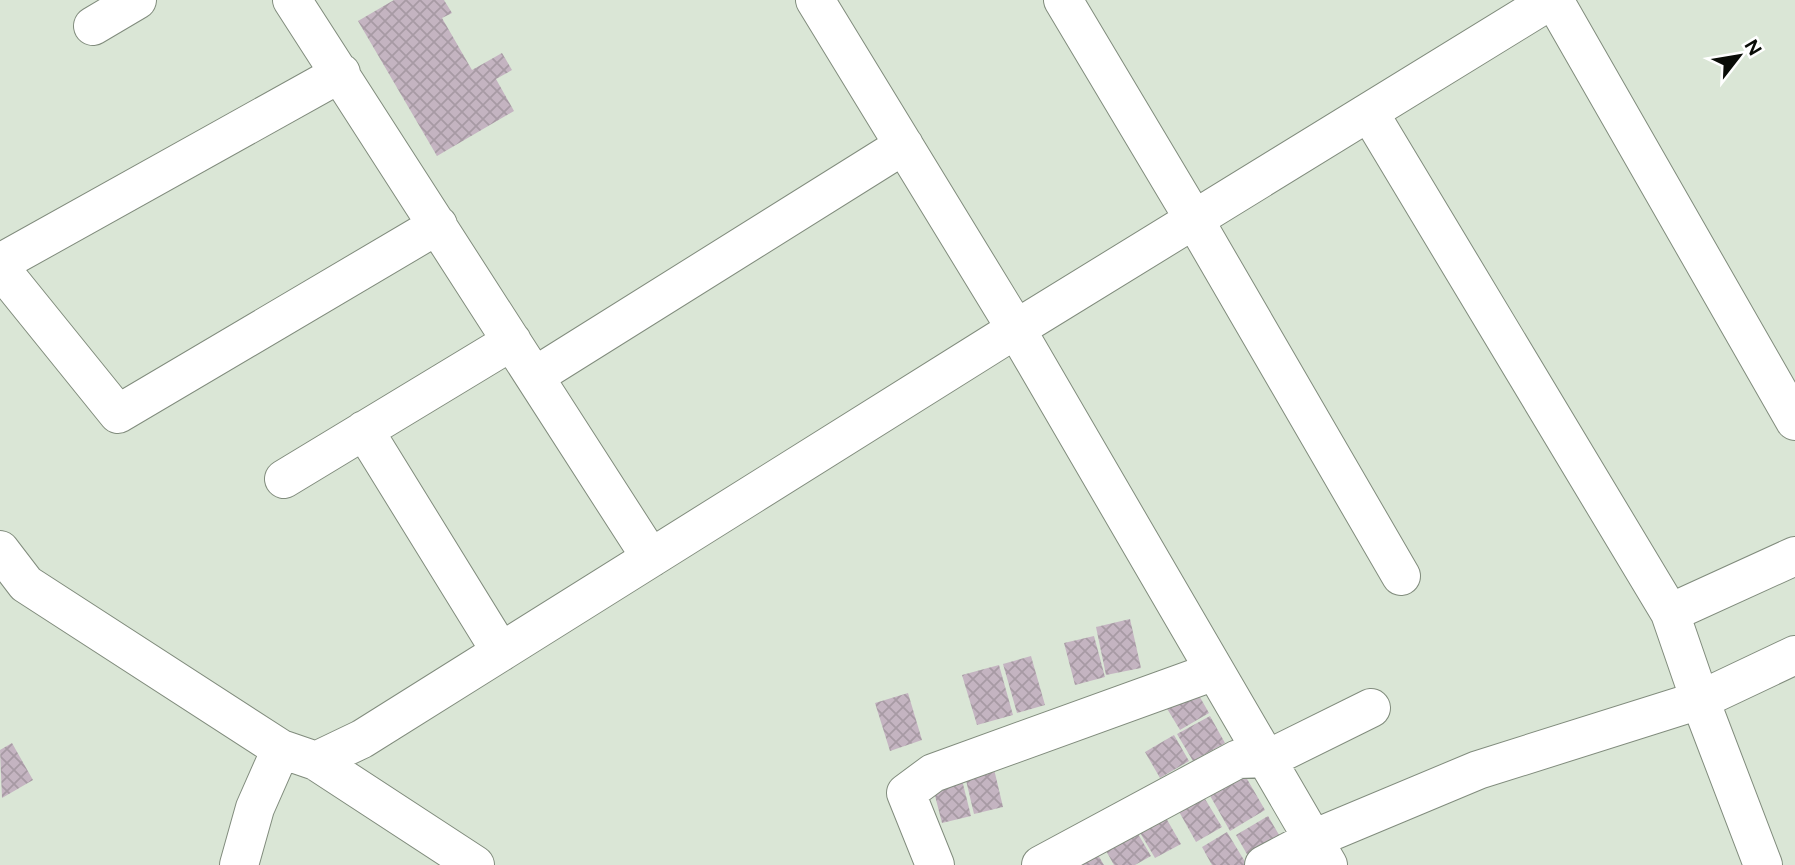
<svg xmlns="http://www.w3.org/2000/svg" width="1795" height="865" font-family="Figtree,sans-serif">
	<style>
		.building { fill: url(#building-cross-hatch) }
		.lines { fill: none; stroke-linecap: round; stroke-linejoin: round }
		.minor-casing { stroke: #818c7d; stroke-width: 40 }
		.minor { stroke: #fff; stroke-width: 38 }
	</style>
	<defs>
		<pattern id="building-cross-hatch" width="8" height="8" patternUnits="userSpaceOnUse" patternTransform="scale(1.75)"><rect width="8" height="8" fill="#c4b4c1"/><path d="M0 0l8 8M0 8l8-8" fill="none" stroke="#a79aa4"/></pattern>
	</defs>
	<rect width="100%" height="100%" fill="#dae6d6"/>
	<path class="building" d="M394,0H444L452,13L442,18L472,70L502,53L512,70L496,79L514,111L437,156L358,21Z
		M1130,619L1141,668L1106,675L1096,627Z
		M1094,636L1105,677L1075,685L1064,643Z
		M1031,656L1045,705L1017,713L1003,664Z
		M999,665L1013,715L977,725L962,675Z
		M1193,685L1209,713L1180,730L1163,702Z
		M908,693L922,740L890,751L875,703Z
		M1210,716L1225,743L1193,761L1177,734Z
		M1174,735L1189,761L1160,778L1145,752Z
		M12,743L33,780L2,798L0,750Z
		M1239,765L1265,810L1230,831L1204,785Z
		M994,769L1003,807L974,814L965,776Z
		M961,776L971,816L942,823L932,784Z
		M1202,794L1222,827L1196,842L1177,808Z
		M1162,811L1181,844L1155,858L1136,826Z
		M1268,816L1285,845L1252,863L1236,835Z
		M1131,822L1151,856L1135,865H1114L1100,840Z
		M1227,832L1247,865H1212L1202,847Z
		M1092,845L1104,865H1072Z"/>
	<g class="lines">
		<g class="minor-casing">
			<path id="minor" d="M292,0L651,558
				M815,0L1016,329L1328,865
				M1063,0L1195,221L1401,576
				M1554,0L1795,421
				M93,26L137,0
				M1370,114L1670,613L1795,556
				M0,263L341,73
				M0,268L118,414L438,225
				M535,376L904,145
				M364,430L501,652
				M284,479L512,341
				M0,550L26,584L281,749L316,761L362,739L1016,329L1551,0
				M1670,613L1700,700L1795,655
				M316,761L475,865
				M239,865L255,808L281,749
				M935,865L906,793L933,773L1215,671
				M1041,865L1238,759L1270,758L1371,708
				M1264,865L1313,839L1478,770L1700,700L1763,865"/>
		</g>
		<use href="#minor" class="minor"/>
	</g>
	<g transform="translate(1739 56) rotate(59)" stroke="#ffffff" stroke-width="5" paint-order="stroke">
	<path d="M0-5L12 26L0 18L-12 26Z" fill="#090c07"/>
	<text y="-10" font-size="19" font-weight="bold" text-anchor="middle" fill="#090c07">N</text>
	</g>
</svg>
